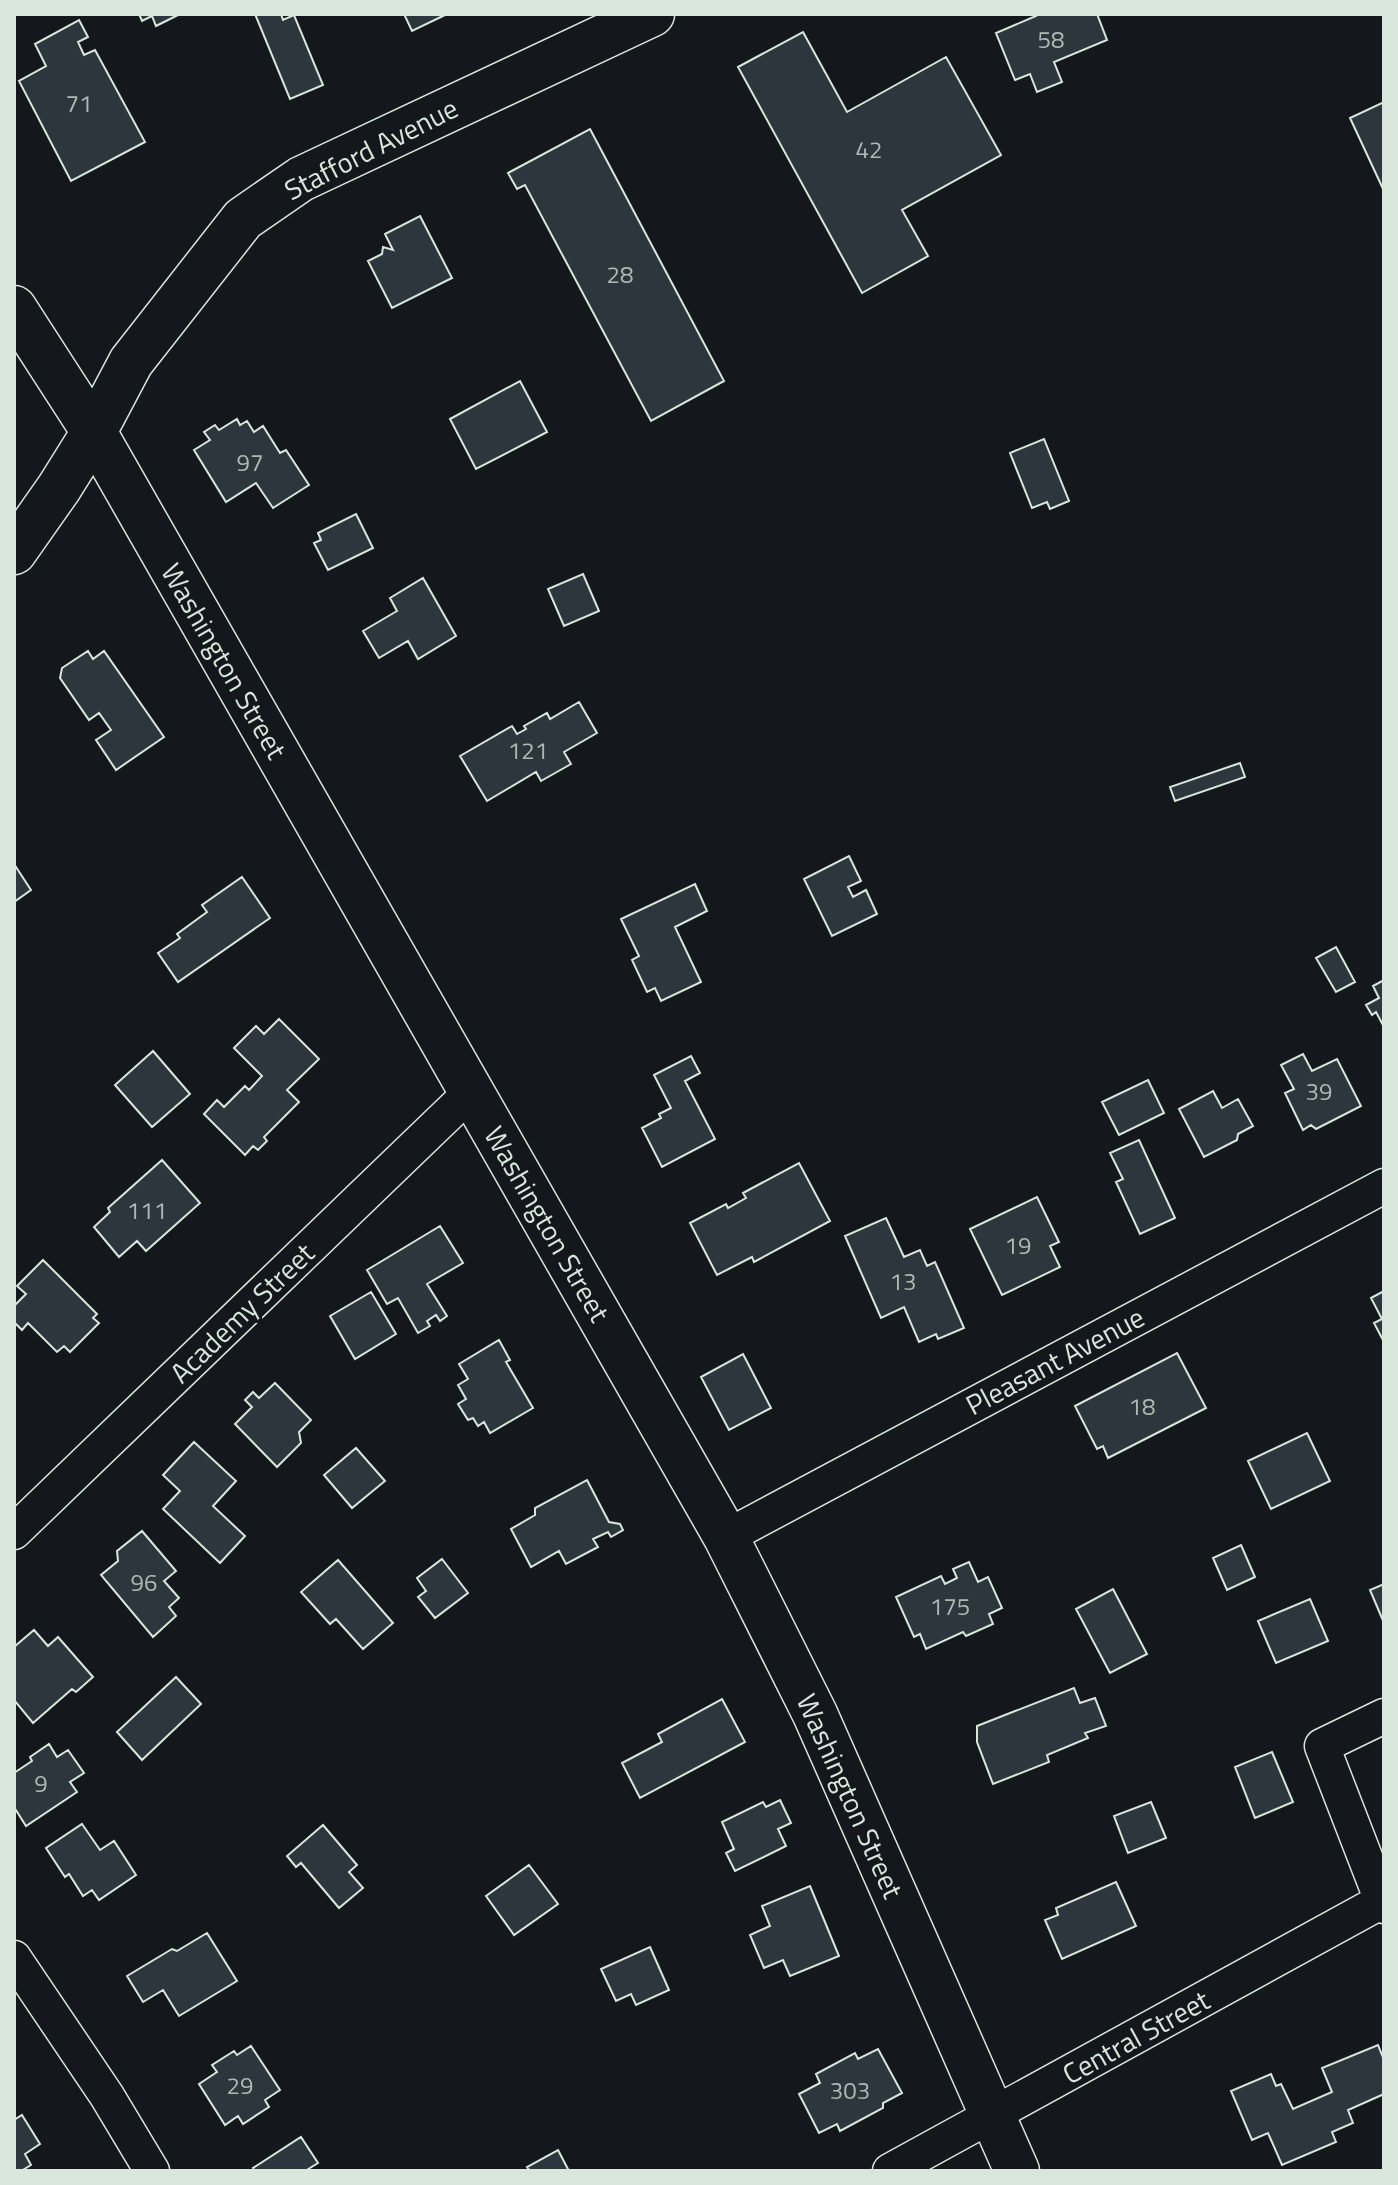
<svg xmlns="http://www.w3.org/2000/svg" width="1398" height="2185" font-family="'Titillium Web',sans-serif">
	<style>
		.building { fill: #2c363c; stroke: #d8e6dc; stroke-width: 2 }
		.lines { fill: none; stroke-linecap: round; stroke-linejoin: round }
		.minor-casing { stroke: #d8e6dc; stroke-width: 37 }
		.secondary-casing { stroke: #d8e6dc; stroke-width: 47 }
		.minor { stroke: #14181c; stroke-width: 34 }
		.secondary { stroke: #14181c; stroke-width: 44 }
		.labels { text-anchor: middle; stroke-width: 6; stroke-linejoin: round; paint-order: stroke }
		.number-label { font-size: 24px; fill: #adbab4 }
		.street-label { font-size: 28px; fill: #d8e6dc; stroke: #14181c }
	</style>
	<rect width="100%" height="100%" fill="#14181c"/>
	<path class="building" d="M139,14H180L156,26L152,16L142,21Z
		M255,14H281L283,20L294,15L323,85L290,99Z
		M404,14H447L412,31Z
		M1035,14H1097L1107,40L1054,62L1062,82L1037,92L1030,74L1015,80L996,33L1036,16Z
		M79,20L88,37L78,42L84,55L95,50L145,142L71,181L19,81L46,66L35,44Z
		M803,32L847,112L946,57L1001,155L902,210L928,256L862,293L738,67Z
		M1384,102V191L1350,118Z
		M590,129L724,381L651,421L525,185L517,189L508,173Z
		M420,216L452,278L392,308L368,261L382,254L383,247L393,250L385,234Z
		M520,381L547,432L476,469L450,419Z
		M237,419L240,425L247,421L254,432L263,426L280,453L286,450L309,485L273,508L256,483L226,502L194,450L210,440L204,432L215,425L219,430Z
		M1044,439L1069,501L1050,509L1047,502L1032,508L1010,453Z
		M356,514L373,548L328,570L314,543L321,540L318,533Z
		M583,574L599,611L564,626L548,589Z
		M423,578L456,636L418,659L408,641L379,658L363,631L397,611L390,598Z
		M88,651L93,659L104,651L164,737L116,770L96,740L111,730L99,713L89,720L60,678L62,668Z
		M579,702L597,733L564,752L571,764L541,781L536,772L487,801L460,756L512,726L517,734L526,729L524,726L547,713L550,719Z
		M1240,763L1245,777L1175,801L1170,787Z
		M849,856L861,881L848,887L853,897L866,890L877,914L832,936L804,879Z
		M14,864L31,890L14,902Z
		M242,877L270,918L178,982L158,953L180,938L177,934L207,912L202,905Z
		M695,884L707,911L675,927L701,982L661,1001L655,988L647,992L632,960L639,956L621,919Z
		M1336,947L1355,982L1336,992L1316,958Z
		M1384,980V1027L1376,1012L1372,1015L1366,1005L1379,998L1373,986Z
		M279,1019L319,1059L287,1090L299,1102L264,1137L267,1141L258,1150L253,1146L245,1155L204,1114L217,1100L224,1107L245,1086L249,1090L262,1076L234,1048L256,1026L264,1034Z
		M153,1051L190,1094L152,1127L115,1085Z
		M1303,1054L1312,1071L1337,1059L1361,1106L1316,1129L1311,1125L1303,1130L1285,1093L1294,1089L1281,1065Z
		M691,1056L700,1073L685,1081L715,1139L662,1167L642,1128L661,1118L659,1114L671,1108L654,1075Z
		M1148,1080L1164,1113L1119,1135L1102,1102Z
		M1213,1091L1222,1108L1238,1099L1253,1126L1238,1134L1237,1140L1204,1157L1179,1109Z
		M1139,1140L1175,1218L1140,1234L1116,1182L1123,1179L1110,1153Z
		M162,1160L200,1203L146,1251L137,1241L119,1257L94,1227L110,1212L108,1208Z
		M799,1163L830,1221L754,1262L752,1257L717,1275L690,1223L726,1204L728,1208L746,1198L743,1193Z
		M1037,1197L1059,1242L1050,1246L1060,1267L1002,1295L970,1229Z
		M886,1218L904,1257L920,1250L927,1266L935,1262L964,1328L938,1339L936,1334L919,1342L904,1307L881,1318L845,1236Z
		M440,1226L463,1263L427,1284L447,1316L440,1321L436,1315L427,1321L430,1326L418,1333L398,1298L387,1304L367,1270Z
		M43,1260L97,1314L93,1318L99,1323L70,1352L64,1346L57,1352L28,1323L22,1330L14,1322V1306L26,1294L17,1286Z
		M1384,1291V1342L1374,1323L1382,1319L1371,1298Z
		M371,1292L396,1334L355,1359L330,1316Z
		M499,1340L510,1360L506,1362L533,1408L490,1433L484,1422L478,1426L473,1418L468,1420L458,1404L466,1399L458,1385L468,1379L459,1364Z
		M1177,1353L1206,1408L1108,1458L1103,1446L1097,1449L1075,1406Z
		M743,1354L771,1408L729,1430L701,1377Z
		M275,1383L311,1420L299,1432L301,1443L277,1467L235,1424L252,1407L245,1400L253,1392L259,1398Z
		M1307,1433L1330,1481L1271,1509L1248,1461Z
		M194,1442L236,1481L213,1506L245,1536L220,1563L163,1509L180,1491L163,1475Z
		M356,1448L385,1481L352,1508L324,1475Z
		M587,1480L609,1522L620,1524L623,1530L611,1537L608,1532L593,1539L598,1547L566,1564L559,1551L531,1567L511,1529L535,1515V1508Z
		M142,1531L176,1571L164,1581L179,1598L169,1607L176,1616L153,1637L101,1575L118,1561L117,1551Z
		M1241,1545L1255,1577L1227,1590L1213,1558Z
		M442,1559L468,1593L435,1618L418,1597L426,1591L417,1578Z
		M338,1560L393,1623L363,1649L336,1619L330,1624L301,1592Z
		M969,1562L978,1582L988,1577L1002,1608L989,1614L993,1624L966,1636L963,1632L926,1649L920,1634L914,1637L896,1597L941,1576L945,1584L957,1578L953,1569Z
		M1384,1584V1623L1370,1590Z
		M1113,1589L1147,1654L1110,1673L1076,1609Z
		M1310,1599L1328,1641L1276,1663L1258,1621Z
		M34,1630L48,1646L58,1637L93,1677L76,1692L72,1689L33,1723L14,1700V1647Z
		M176,1677L201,1704L142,1760L117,1732Z
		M1074,1688L1080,1703L1095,1698L1106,1726L1085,1733L1088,1738L1047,1755L1049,1762L993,1784L977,1742V1726Z
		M722,1699L745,1742L640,1798L622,1763L662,1742L658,1734Z
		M49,1744L57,1757L68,1750L84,1773L70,1782L77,1792L26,1826L14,1807V1773L32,1761L30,1757Z
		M1272,1752L1293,1802L1255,1818L1235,1767Z
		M780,1800L791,1823L778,1829L786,1846L735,1871L726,1853L734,1849L722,1822L763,1802L766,1807Z
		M1151,1802L1166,1838L1128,1853L1114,1816Z
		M82,1824L100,1850L114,1841L136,1875L99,1900L92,1890L83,1896L69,1874L65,1877L46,1848Z
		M323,1825L357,1865L349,1872L363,1888L339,1908L301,1863L296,1867L287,1856Z
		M529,1865L558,1904L514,1935L486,1896Z
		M1116,1882L1136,1926L1062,1959L1045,1920L1058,1915L1056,1908Z
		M810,1886L839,1956L790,1976L783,1960L764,1968L750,1935L770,1926L762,1906Z
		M207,1933L237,1981L179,2016L163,1990L143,2002L127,1976L172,1949L177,1951Z
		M650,1947L669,1990L636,2005L631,1994L616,2001L601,1969Z
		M1378,2045L1384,2060V2094L1348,2110L1353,2123L1332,2132L1336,2142L1282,2165L1268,2133L1252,2140L1231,2091L1271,2074L1276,2086L1281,2084L1293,2109L1332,2092L1322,2068Z
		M251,2046L280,2090L265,2100L269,2107L243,2124L238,2116L225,2125L199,2084L217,2072L212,2065L234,2051L237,2055Z
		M878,2049L902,2093L883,2103V2108L840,2131L837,2124L819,2133L799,2094L820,2083L816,2074L855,2053L858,2059Z
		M22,2115L40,2144L25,2154L31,2165L21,2171H14V2120Z
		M301,2137L318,2163L305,2171H255L253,2168Z
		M558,2150L569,2171H530L527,2167Z"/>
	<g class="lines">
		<g class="minor-casing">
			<path id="minor" d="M14,1532L470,1093
				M726,1537L1384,1186
				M1384,1716L1322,1746L1384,1906
				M14,1958L107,2096L152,2171
				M890,2171L1382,1901"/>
		</g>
		<g class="secondary-casing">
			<path id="secondary" d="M14,308L94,432L726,1537L815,1714L1017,2171
				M14,552L59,488L94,432L131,362L243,219L301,179L652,14"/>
		</g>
		<use href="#minor" class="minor"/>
		<use href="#secondary" class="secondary"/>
	</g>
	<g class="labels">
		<g class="number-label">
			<text x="1051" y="48">58</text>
			<text x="79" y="112">71</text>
			<text x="869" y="158">42</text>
			<text x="620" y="283">28</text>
			<text x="250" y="471">97</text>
			<text x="528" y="759">121</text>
			<text x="1319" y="1100">39</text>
			<text x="147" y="1219">111</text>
			<text x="1018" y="1254">19</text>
			<text x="903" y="1290">13</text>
			<text x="1142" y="1415">18</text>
			<text x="144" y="1591">96</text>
			<text x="950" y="1615">175</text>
			<text x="41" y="1792">9</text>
			<text x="240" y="2094">29</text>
			<text x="850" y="2099">303</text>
		</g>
		<g class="street-label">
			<text transform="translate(371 149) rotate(-27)" y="10">Stafford Avenue</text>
			<text transform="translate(224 661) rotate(60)" y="10">Washington Street</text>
			<text transform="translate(547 1224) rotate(60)" y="10">Washington Street</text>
			<text transform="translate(242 1313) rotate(-44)" y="10">Academy Street</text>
			<text transform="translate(1055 1361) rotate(-28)" y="10">Pleasant Avenue</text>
			<text transform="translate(850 1796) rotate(66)" y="10">Washington Street</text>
			<text transform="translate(1136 2037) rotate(-29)" y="10">Central Street</text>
		</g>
	</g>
	<rect width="1398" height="2185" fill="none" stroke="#d8e6dc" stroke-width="32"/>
</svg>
